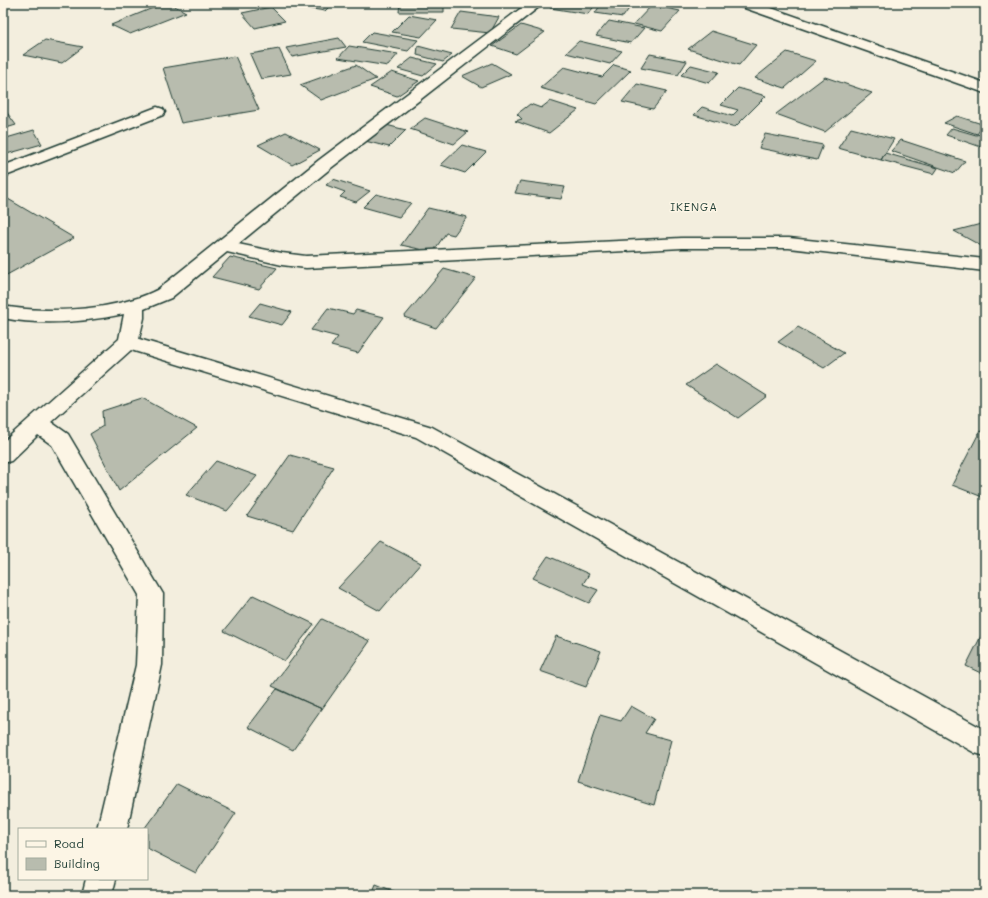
<svg xmlns="http://www.w3.org/2000/svg" width="988" height="898" font-family="Mali,sans-serif">
	<style>
		.building { fill: #b8bcae; stroke: #1f3d34 }
		.lines { fill: none; stroke-linecap: round; stroke-linejoin: round }
		.street-casing { stroke: #1f3d34; stroke-width: 3 }
		.secondary-casing { stroke: #1f3d34; stroke-width: 3 }
		.street { fill: #fcf5e5; fill-rule: evenodd }
		.secondary { fill: #fcf5e5; fill-rule: evenodd }
		.labels { text-anchor: middle; stroke-width: 3; stroke-linejoin: round; paint-order: stroke }
		.far-quarter-label { font-size: 11px; letter-spacing: 1px; fill: #1f3d34; stroke: #fcf5e5 }
	</style>
	<rect width="100%" height="100%" fill="#f3eede"/>
	<filter id="ink" filterUnits="userSpaceOnUse"><feTurbulence type="fractalNoise" baseFrequency=".025" numOctaves="2"/><feDisplacementMap in="SourceGraphic" scale="8" xChannelSelector="R" yChannelSelector="G"/><feConvolveMatrix kernelMatrix="1 2 1 2 8 2 1 2 1" color-interpolation-filters="sRGB"/></filter>
	<g filter="url(#ink)">
		<path class="building" d="M165,3H169L186,12L130,34L111,25Z
			M275,3H333L325,11Z
			M400,3H444V12H399Z
			M456,3H483L482,5L456,4Z
			M554,3H597L588,14L550,8Z
			M602,3H633L623,17L595,13Z
			M652,5L680,11L662,31L634,24Z
			M271,7L285,21L255,28L242,13Z
			M461,12L499,17L490,33L451,29Z
			M409,15L437,20L421,37L392,32Z
			M609,21L644,28L631,43L596,36Z
			M521,25L545,32L516,54L492,46Z
			M711,31L756,45L739,65L688,49Z
			M372,32L418,40L408,51L362,42Z
			M339,38L346,47L292,57L286,48Z
			M45,40L83,47L62,63L23,55Z
			M579,41L622,51L610,64L566,53Z
			M349,46L398,54L388,66L338,58Z
			M418,46L452,55L443,62L417,55Z
			M279,49L291,74L261,79L250,54Z
			M787,52L816,61L785,88L755,78Z
			M650,54L687,61L678,75L641,68Z
			M235,56L259,110L181,123L163,68Z
			M412,58L437,64L423,76L398,69Z
			M492,63L511,74L481,87L462,76Z
			M356,65L376,79L321,100L300,85Z
			M614,65L631,70L596,104L540,88L564,67L602,77Z
			M691,65L719,72L709,83L681,75Z
			M392,72L419,81L397,96L370,87Z
			M825,77L872,93L825,132L776,114Z
			M637,84L667,91L653,109L622,102Z
			M738,88L766,96L735,127L694,115L702,107L732,116L738,110L721,105Z
			M550,101L578,110L549,133L515,121L522,119L517,114L530,104L541,108Z
			M3,110H5L16,125L3,129Z
			M957,116L985,125V131L980,130L977,134L944,123Z
			M425,118L468,132L454,144L410,129Z
			M382,124L406,130L389,147L365,141Z
			M851,128L894,139L881,160L838,148Z
			M952,128L976,135L985,133V146L984,148L946,135Z
			M34,130L42,144L3,155V139Z
			M286,132L320,150L292,165L258,145Z
			M765,134L823,145L817,160L759,148Z
			M901,140L965,161L955,173L891,151Z
			M462,145L486,152L465,173L441,165Z
			M885,153L938,168L934,174L881,160Z
			M333,179L370,191L356,202L340,197L345,192L326,185Z
			M520,181L565,187L561,199L515,193Z
			M376,194L411,203L399,217L363,207Z
			M3,196L74,238L3,277Z
			M428,208L467,217L454,235L446,233L433,252L401,245Z
			M985,223V248L954,231Z
			M230,257L277,268L259,289L212,277Z
			M444,269L476,278L436,328L404,317Z
			M260,303L292,312L282,325L249,316Z
			M328,308L353,314L356,310L384,317L358,353L331,346L338,337L311,330Z
			M798,327L844,353L824,368L778,342Z
			M716,364L767,396L738,418L686,385Z
			M142,398L197,428L119,491L90,434L103,426L102,411Z
			M980,431L985,433V498L952,485Z
			M290,455L334,467L293,530L247,516Z
			M216,461L257,476L227,511L186,495Z
			M381,542L421,563L380,611L338,588Z
			M548,556L589,574L583,584L598,590L589,603L533,578Z
			M253,595L314,624L285,661L224,631Z
			M322,619L370,641L322,709L272,686Z
			M985,628V675L966,666Z
			M556,636L601,651L586,687L540,671Z
			M277,689L322,709L293,750L248,727Z
			M631,706L654,719L645,733L671,740L654,805L578,781L600,715L621,721Z
			M177,784L236,813L196,873L147,848V829H144Z
			M376,885L401,895H372Z"/>
		<g class="lines">
			<g class="street-casing">
				<path id="street" d="M528,3H544L421,99L331,168L238,244L282,253L306,256L682,238H789L985,259V271L789,248H682L306,268L282,265L227,252L171,298L144,309V318L139,339L432,427L985,730V756L975,753L416,437L131,350L51,422L68,434L163,594L162,665L127,829H97L136,665L139,595L52,445L38,435L11,461L3,463V442L119,339L124,314C85,322 43,326 3,318V306C41,313 97,311 134,299C142,297 150,293 157,290L319,160Z
					M157,107L163,109L165,112L163,115L3,177V166Z
					M86,879H116L112,895H82Z"/>
			</g>
			<g class="secondary-casing">
				<path id="secondary" d="M737,3H757L985,83V93L739,6Z"/>
			</g>
			<use href="#street" class="street"/>
			<use href="#secondary" class="secondary"/>
		</g>
	</g>
	<g class="labels">
		<g class="far-quarter-label">
			<text x="694" y="211">IKENGA</text>
		</g>
	</g>
	<rect width="988" height="898" fill="none" stroke="#fcf5e5" stroke-width="16"/>
	<rect x="8" y="8" width="972" height="882" fill="none" stroke="#1f3d34" stroke-width="1.5" filter="url(#ink)"/>
	<rect x="18" y="828" width="130" height="52" fill="#fcf5e5" stroke="#a4ab9e"/>
	<rect x="26" y="841" width="20" height="6" fill="#fcf5e5" stroke="#a4ab9e"/>
	<text x="54" y="848" font-size="12" fill="#1f3d34">Road</text>
	<rect x="26" y="858" width="20" height="12" fill="#b8bcae" stroke="#a4ab9e"/>
	<text x="54" y="868" font-size="12" fill="#1f3d34">Building</text>
</svg>
